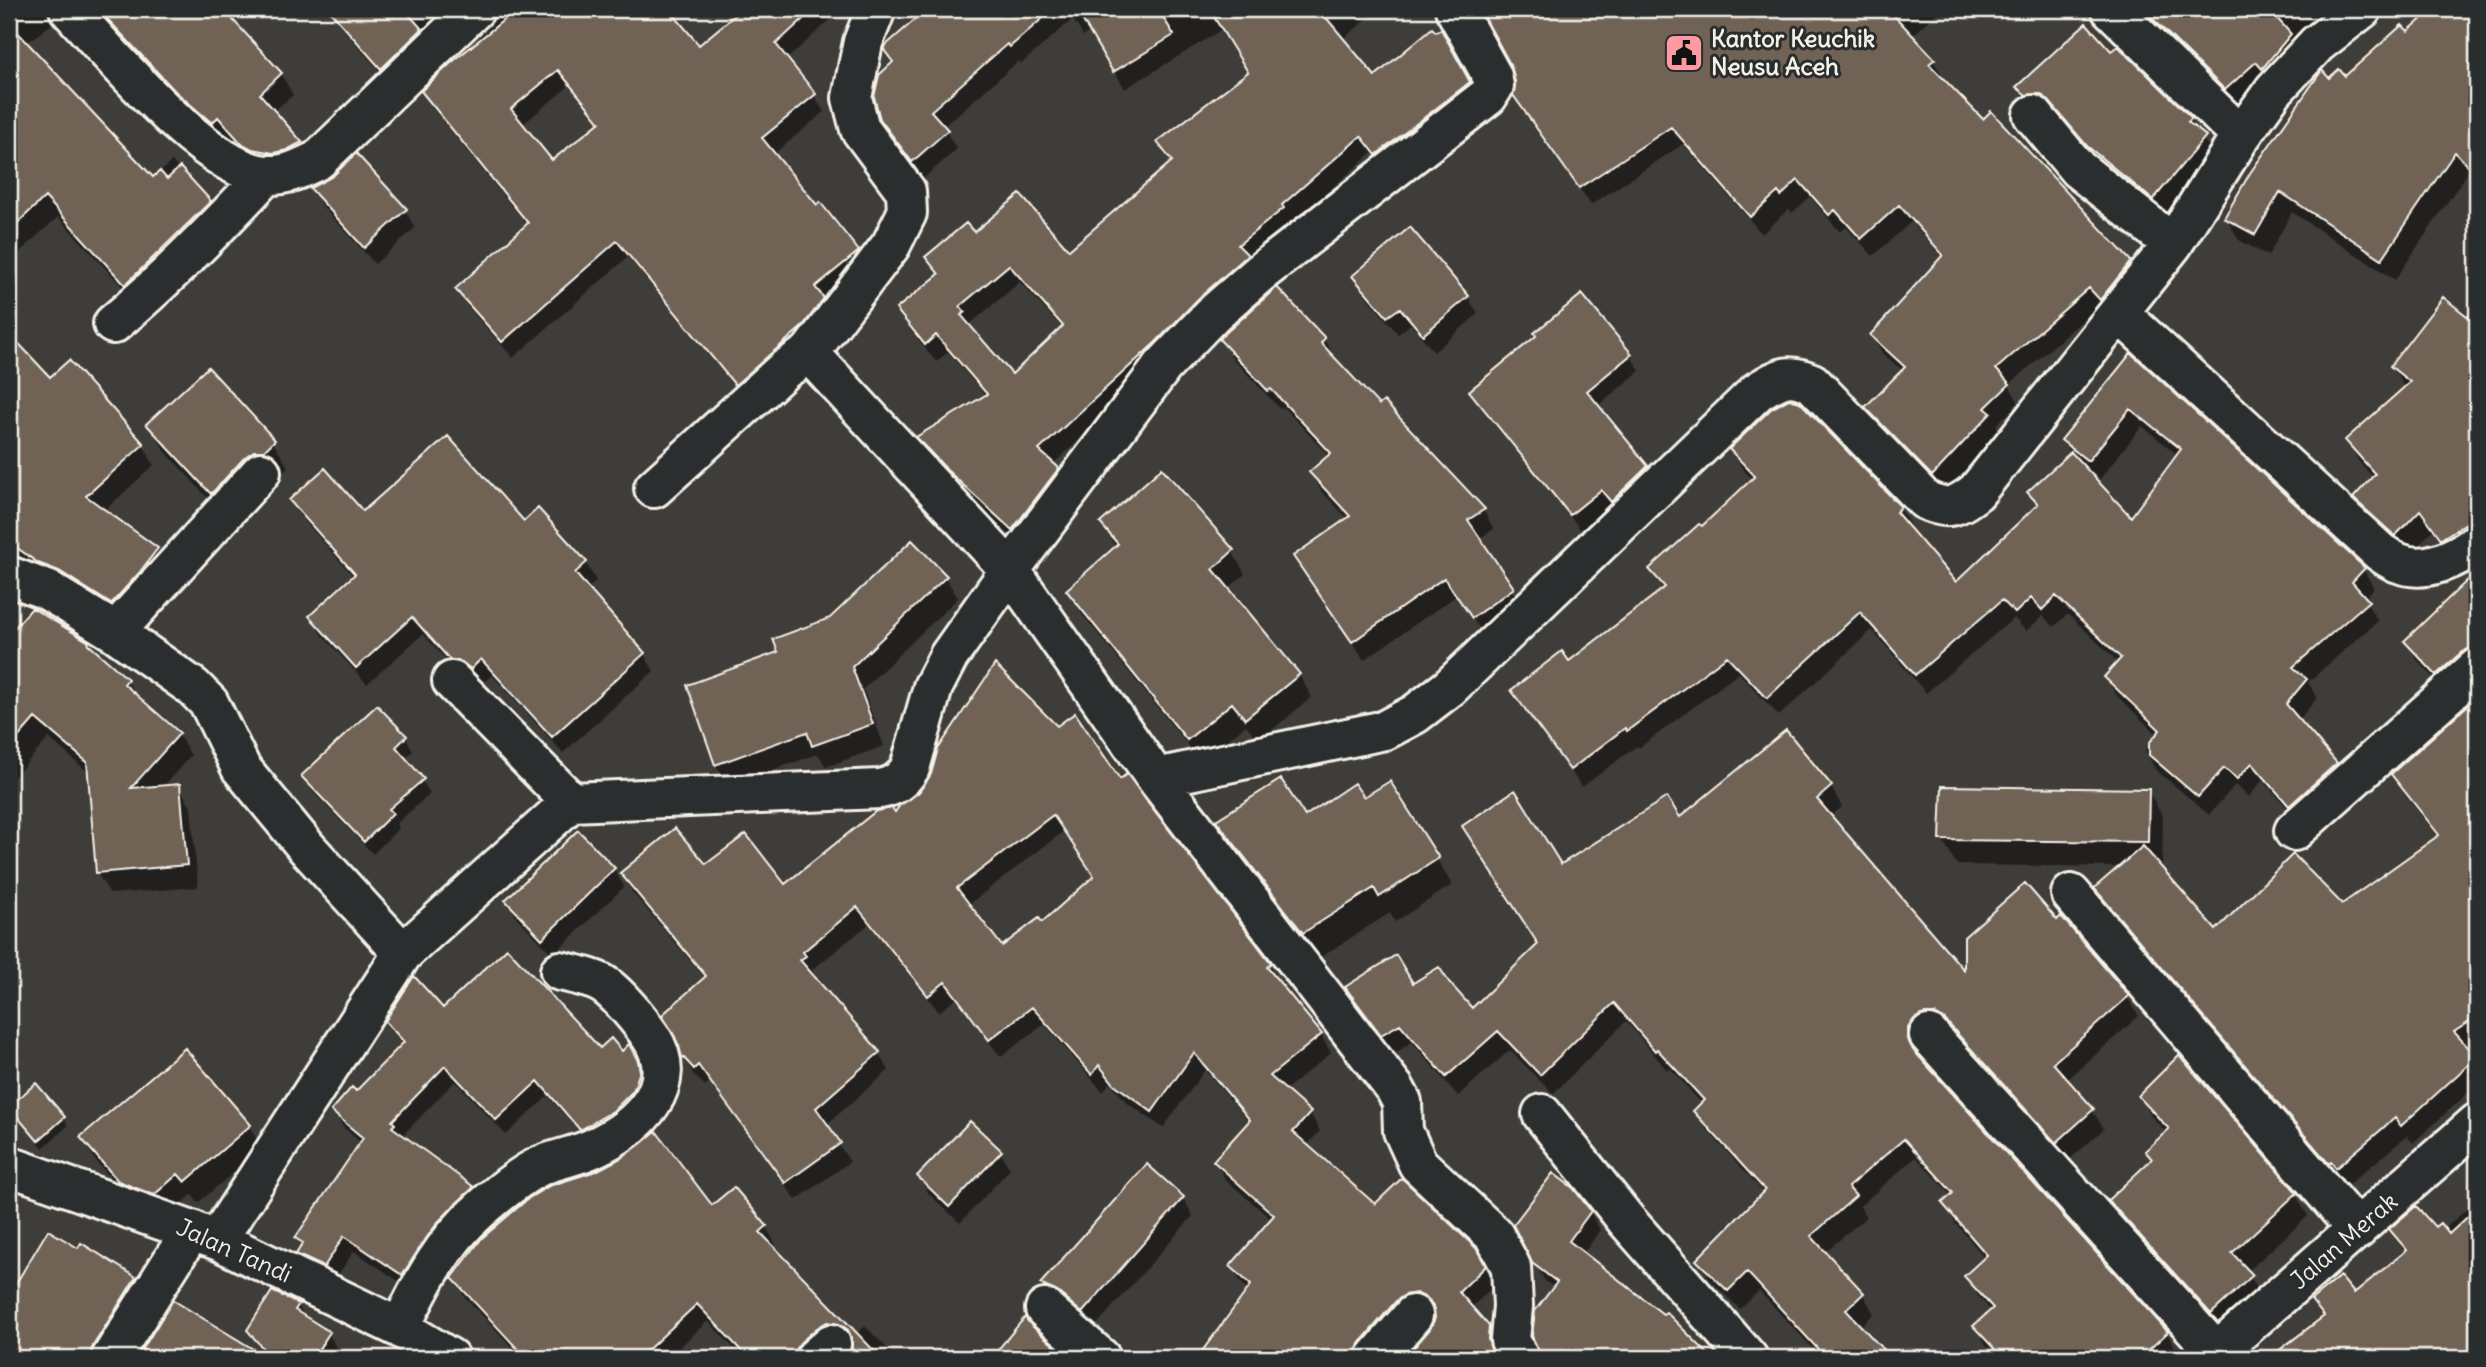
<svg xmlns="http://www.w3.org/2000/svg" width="2486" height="1367" font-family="Delius,sans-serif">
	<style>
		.shadow { fill: #0007; fill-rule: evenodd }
		.building { fill: #716257; stroke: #f4f1e8; stroke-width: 2; fill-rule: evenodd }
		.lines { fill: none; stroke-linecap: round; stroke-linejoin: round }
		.minor-casing { stroke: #f4f1e8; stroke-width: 44 }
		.minor { stroke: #2a2d2e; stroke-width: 38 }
		.labels { text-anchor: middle; stroke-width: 6; stroke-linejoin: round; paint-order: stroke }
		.poi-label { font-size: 24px; font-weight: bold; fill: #f4f1e8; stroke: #2a2d2e; text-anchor: start }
		.street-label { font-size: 24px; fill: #f4f1e8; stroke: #2a2d2e }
	</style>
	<rect width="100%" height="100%" fill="#3f3d3a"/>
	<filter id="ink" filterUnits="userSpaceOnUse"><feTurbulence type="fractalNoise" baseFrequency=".0143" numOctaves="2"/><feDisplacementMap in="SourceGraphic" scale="14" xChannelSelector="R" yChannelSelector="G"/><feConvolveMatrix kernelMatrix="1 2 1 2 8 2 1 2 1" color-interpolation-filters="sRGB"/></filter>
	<g filter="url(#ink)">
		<path class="shadow" d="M9,9H71L26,44L153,179L172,161L210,202L221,223L138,304L58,217L9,262Z
			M90,9H205L207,11L221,9L281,74L293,95L273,112L301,143L312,163H255L231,136L224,142Z
			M334,9H473L392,85L342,28L332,10Z
			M498,9H619L705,113L709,38L745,9H852L846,14L842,9L786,60L814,95L824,112L773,155L858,252L868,269L746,401L628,257L513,358L468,307L458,289L528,226L433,109L423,92L492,25L498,15ZM569,86L600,124L552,163L522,125Z
			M929,9H1379L1342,40L1375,79L1440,31L1479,101L1388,172L1372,153L1291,224L1293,227L1166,360L1052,465L1068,488L1023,547L963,492L929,455L919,437L986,396L948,352L936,362L909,328L898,310L938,276L927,257L973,235L1069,253L1172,163L1160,143L1250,73L1223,29L1125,89L1091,31L1083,36L1073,19L1021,64L1019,61L943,127L957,149L923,179L893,138L882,119L893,64L886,50L887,46ZM1020,282L1063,329L1012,376L970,324Z
			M1482,9H1626L1650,43L1690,9H1942L1911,37L1933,60L1944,78L1942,80L2130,262L2141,281L2100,305L2009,385L2019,403L1996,425L2000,433L1943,493L1878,425L1868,407L1903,371L1882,353L1872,335L1943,258L1911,222L1873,256L1846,227L1840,232L1810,197L1792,213L1789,209L1762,234L1683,144L1591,205L1515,95L1517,82L1513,65Z
			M2160,9H2341L2239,112L2166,41L2153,18L2161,10Z
			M2436,9H2477V182L2468,172L2395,280L2292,212L2268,256L2239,240L2226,218L2329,80L2345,78L2407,33Z
			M2111,54L2190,119L2214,155L2164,216L2099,163L2061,118L2051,111L2028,105L2018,88Z
			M313,189L405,210L415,228L375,264L322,206Z
			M9,271L13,278L9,282Z
			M1354,277L1468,297L1478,314L1434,352L1411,324L1398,334L1364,294Z
			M1277,290L1324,339L1335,358L1379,408L1384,403L1483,510L1494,529L1479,539L1523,608L1485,636L1456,596L1364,660L1306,575L1295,556L1348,519L1322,492L1311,473L1329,456L1283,407L1280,409L1232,358L1222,339Z
			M2444,300L2477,326V544L2455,560L2433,530L2408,556L2368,520L2355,498L2374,478L2359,462L2347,440L2404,387L2392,366Z
			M10,338L50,380L143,445L154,465L104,511L156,549L168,569L123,623L9,576Z
			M1630,355L1640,371L1597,407L1647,467L1657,484L1612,505L1581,530L1481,408L1471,392Z
			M2131,356L2363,569L2374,588L2364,599L2378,621L2308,682L2317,698L2298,721L2335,764L2346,783L2301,824L2263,780L2249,797L2235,785L2209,815L2155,769L2145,750L2158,735L2117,696L2106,677L2119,663L2068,614L2054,627L2043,616L2026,631L2014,618L1926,693L1872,630L1779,716L1739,673L1639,748L1637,746L1582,787L1524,709L1513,690L1569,663L1664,590L1651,569L1701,529L1753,480L1742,468L1731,450L1900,508L1911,527L1908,529L1956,584L2038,507L2029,492L2071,454L2063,440ZM2142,426L2178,455L2131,520L2088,472L2089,471L2100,479Z
			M149,424L273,442L288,467L227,519L164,450Z
			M291,500L363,513L524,523L538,511L586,563L596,581L587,589L644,654L654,671L563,753L492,675L481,685L462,677L423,634L367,684L321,634L311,616L354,577L301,517Z
			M1102,523L1232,551L1245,574L1228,589L1299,675L1312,697L1259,741L1246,725L1201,761L1081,613L1068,590L1116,548Z
			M945,577L958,598L863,689L884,746L826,767L818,754L728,786L716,765L780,653L831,620Z
			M2469,581L2477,590V669L2448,693L2417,660L2407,641Z
			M33,610L88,643L92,649L127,680L138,698L178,734L191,755L163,787L179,786L191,808L198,887L110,894L97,873L89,773L49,738L9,783V637Z
			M2477,699V1085L2413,1143L2407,1136L2347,1186L2343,1180L2341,1181L2108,907L2097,888L2121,867L1957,865L1942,839L2148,791L2163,817L2162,868H2160L2216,932L2341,906L2439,838L2404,793L2393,774Z
			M1057,728L1120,781L1270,964L1279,983L1321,1035L1331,1053L1284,1091L1310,1113L1320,1131L1306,1146L1375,1206L1475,1250L1495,1285L1471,1308L1488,1327L1499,1345V1358H1407L1431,1330L1436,1319L1435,1314L1429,1311L1372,1358H1199L1249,1291L1242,1284L1232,1267L1272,1220L1225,1179L1215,1161L1250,1123L1205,1070L1163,1128L1126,1102L1110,1082L1103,1092L1044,1024L1001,1057L956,999L939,1012L869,924L812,970L815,975L812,977L878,1053L889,1070L826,1125L850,1162L796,1200L710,1082L705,1086L694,1075L684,1058L706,979L632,892L622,874L705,867L784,887L896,815ZM1064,831L1095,877L1041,924L1001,948L968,905Z
			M1785,732L1831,787L1842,807L1830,817L1965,975L2127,997L2139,1016L2066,1081L2092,1110L2104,1129L2068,1161L1919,1048L1918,1058L2167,1333L2178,1353L2172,1358H1998L1986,1346L1975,1326L1991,1311L1978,1296L1967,1277L1986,1259L1955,1223L1944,1203L1952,1196L1916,1157L1860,1206L1866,1217L1824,1253L1863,1294L1874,1314L1860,1327L1888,1358H1806L1814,1350L1759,1291L1740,1309L1710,1280L1698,1260L1764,1193L1707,1130L1695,1111L1702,1104L1670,1068L1667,1070L1626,1021L1553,1094L1510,1050L1458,1096L1412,1042L1394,1054L1358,1007L1347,988L1413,986L1472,1011L1540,945L1561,866L1679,820Z
			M406,737L413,751L404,759L422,780L430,794L397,823L399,828L373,854L311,790L304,777Z
			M1363,800L1437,859L1452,885L1395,922L1390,913L1319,958L1233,847L1219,821L1304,818Z
			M578,832L614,869L624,887L553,955L517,918L507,901Z
			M443,1010L600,1050L622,1053L629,1047L647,1079L591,1145L548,1096L506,1135L455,1081L402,1136L472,1188L481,1203L412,1290L354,1251L333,1282L307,1270L298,1254L302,1247L297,1238L361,1143L343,1127L333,1111L356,1093L403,1045L387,1021Z
			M2140,1096L2295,1194L2308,1216L2247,1272L2264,1298L2224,1334L2123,1222L2110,1201L2153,1161L2147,1152L2167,1133L2152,1117Z
			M10,1107L64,1118L68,1126L43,1148Z
			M249,1126L262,1148L198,1203L192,1195L168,1216L132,1203L95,1160L82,1138Z
			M1000,1152L1010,1169L960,1223L929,1194L919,1176Z
			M1147,1166L1183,1198L1193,1216L1093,1329L1052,1302L1042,1285Z
			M1572,1189L1590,1212L1600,1230L1583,1254L1705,1353L1708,1358H1542L1540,1348L1554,1288L1545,1281L1534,1262Z
			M2477,1200V1358H2272L2324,1319L2313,1301L2353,1296L2406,1253L2391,1230H2443Z
			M712,1208L766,1227L776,1245L773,1247L856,1334L865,1326L897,1358H849L854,1351V1344L838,1340L812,1358H743L708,1321L668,1358H551L547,1354L542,1358H522L464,1296L454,1278Z
			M135,1279L146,1299L109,1358H9V1309L19,1293Z
			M174,1303L264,1358H139Z
			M298,1305L306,1319L329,1334L340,1354L338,1357L340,1358H267L261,1350L249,1330Z
			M1029,1327L1065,1358H989L999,1345L1002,1348Z
			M973,1352L981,1358H968Z"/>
		<path class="building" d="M98,9H223L282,73L260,94L302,142L287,150L273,153L252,149L241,143L218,117L212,123L176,92Z
			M328,9H404L422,29L381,69Z
			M517,9H669L699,45L742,9H814L776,44L816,94L762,138L817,205L820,202L859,251L815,287L824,298L802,327L735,385L617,241L502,342L455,289L528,223L421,91L451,63ZM558,70L600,122L552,160L511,109Z
			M927,9H1053L1010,47L1007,44L931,111L948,130L912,162L880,119L874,97L879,75L893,62L884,50L886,45Z
			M1076,9H1158L1174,35L1113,72Z
			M1209,9H1319L1375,76L1432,28L1436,32L1441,29L1470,82L1376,155L1361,136L1282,205L1284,208L1238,245L1248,255L1199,298L1156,342L1039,450L1059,468L1012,530L950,473L916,437L987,394L936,335L925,345L896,309L939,274L925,257L966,223L974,232L1020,194L1069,250L1172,161L1157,142L1248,72ZM1009,265L1063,326L1012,374L961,315L965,312L960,306Z
			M1480,9H1888L1935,59L1929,64L1983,119L1991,111L2131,261L2100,300L2089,288L1996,369L2010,384L1985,408L1991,413L1932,476L1865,407L1905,367L1870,335L1943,255L1899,205L1861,239L1835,210L1829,215L1798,180L1781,196L1778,192L1750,217L1671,127L1579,188L1513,95L1515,82L1511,66Z
			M2160,9H2269L2291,34L2262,69L2256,62L2225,90L2151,17Z
			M2433,9H2477V175L2455,152L2382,259L2280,192L2255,235L2224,218L2250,173L2322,70L2329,78L2339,69L2345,76L2402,25L2408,31Z
			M9,23L153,177L160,171L167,179L180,167L211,201L125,285L45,197L9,231Z
			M2086,23L2111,51L2118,46L2192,118L2188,122L2206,136L2153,200L2087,146L2049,101L2040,94L2026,95L2016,87Z
			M356,153L407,209L364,248L310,188L333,176Z
			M1410,227L1469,296L1423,335L1400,308L1387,317L1352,276Z
			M1277,287L1325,338L1321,343L1379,405L1384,401L1485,509L1468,520L1514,588L1472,618L1444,578L1352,642L1293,556L1350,516L1309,472L1331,453L1271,389L1268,391L1219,339Z
			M1582,294L1632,354L1587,391L1648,466L1611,502L1601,490L1570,515L1469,391L1536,336L1534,333Z
			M2443,297L2477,324V516L2441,539L2420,510L2395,536L2353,498L2375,474L2345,440L2410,382L2390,366Z
			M9,333L50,377L69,360L144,444L86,496L158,548L139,573L111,604L59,571L38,563L9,542Z
			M2131,353L2365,568L2352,582L2369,601L2293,667L2307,679L2286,704L2337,763L2289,806L2252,763L2237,779L2224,768L2198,797L2149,755V743L2160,730L2104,677L2121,658L2056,596L2042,610L2031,598L2015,613L2002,600L1915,675L1860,612L1767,698L1727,656L1627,731L1625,728L1570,770L1511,690L1562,651L1569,661L1665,587L1649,569L1699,524L1702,526L1755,476L1729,449L1771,409L1789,399L1800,402L1901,507L1896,512L1956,582L2038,504L2027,492L2071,452L2131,517L2181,449L2130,409L2088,461L2061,440Z
			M208,367L275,440L264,451H254L245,457L211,494L146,424Z
			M448,436L524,521L538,508L587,562L575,573L645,653L552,737L481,659L471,669L458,660H450L412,617L356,668L309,616L355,574L289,500L325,468L363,511Z
			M1162,468L1234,550L1213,569L1300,674L1245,719L1232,703L1187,740L1066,590L1118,544L1100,523Z
			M912,540L947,576L852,667L873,724L812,746L807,732L715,765L687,685L778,652L773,639L830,618Z
			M2477,571V647L2462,652L2436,675L2404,641Z
			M32,608L89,642L88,644L128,679L124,684L180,733L131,788L180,784L187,865L96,873L87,762L35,718L9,748V634Z
			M995,664L1057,726L1075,713L1120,779L1127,774L1271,963L1267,967L1322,1034L1270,1076L1311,1112L1293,1132L1375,1204L1402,1178L1476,1248L1486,1266L1459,1292L1489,1326L1488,1339L1495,1358H1405L1430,1329L1435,1318L1434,1308L1428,1299L1416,1293L1405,1295L1396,1301L1359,1344L1355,1358H1197L1251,1285L1230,1266L1274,1215L1213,1161L1250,1120L1194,1053L1152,1112L1114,1084L1099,1065L1092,1075L1032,1007L989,1040L945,982L928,996L857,907L803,952L806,956L800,960L880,1052L816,1108L841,1143L785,1183L698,1065L694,1069L683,1057L682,1058L679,1046L662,1015L706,976L620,873L675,828L706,864L746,834L785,884L876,811L892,808L895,812L900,805L919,792L931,774L938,749ZM1053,815L1094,876L1042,922L1039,918L1002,946L957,888Z
			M2477,697V1017L2454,1032L2477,1057L2401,1126L2395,1118L2336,1168L2331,1162L2329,1164L2094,888L2143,846L2216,930L2293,854L2342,904L2439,835L2391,774Z
			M377,705L407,736L396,747L424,779L389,809L393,813L364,842L301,776Z
			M1786,730L1832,786L1817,799L1964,970V937L2025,883L2057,920L2061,916L2129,996L2053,1063L2094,1109L2056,1143L1945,1020L1935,1014H1924L1914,1019L1908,1028V1039L1913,1050L2168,1332L2140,1358H2003L1973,1326L1993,1308L1964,1276L1987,1255L1942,1203L1953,1193L1904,1139L1848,1187L1856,1196L1811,1236L1864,1293L1846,1310L1891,1358H1826L1747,1272L1728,1291L1696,1260L1765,1190L1693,1111L1704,1100L1657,1049L1655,1051L1614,1003L1540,1075L1498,1031L1446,1077L1400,1024L1381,1035L1345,987L1396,955L1413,983L1439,967L1449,982L1472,1008L1538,944L1462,826L1515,790L1561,864L1667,797L1680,817Z
			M1281,779L1305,816L1354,783L1364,797L1390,781L1439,858L1379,897L1374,888L1303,933L1216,820Z
			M1942,786L2149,789L2148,842L1940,840Z
			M578,830L615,868L542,939L505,900Z
			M507,948L600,1048L611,1038L622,1051L629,1044L638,1061L640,1071L633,1091L613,1111L580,1130L538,1081L496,1120L445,1066L392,1121L395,1124L392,1127L474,1187L438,1222L402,1275L344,1236L324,1267L296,1254L303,1243L295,1238L363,1138L331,1111L352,1087L356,1091L404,1042L385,1021L414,976L443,1008Z
			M185,1048L251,1125L185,1182L178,1174L154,1195L118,1181L80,1137Z
			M2179,1055L2297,1193L2232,1253L2253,1275L2211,1314L2108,1200L2152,1159L2145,1151L2169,1129L2138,1096Z
			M36,1083L65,1117L38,1141L9,1107Z
			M970,1121L1002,1151L949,1207L917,1176Z
			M656,1131L712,1205L734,1187L767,1226L760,1232L881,1358H847L852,1350V1340L848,1330L839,1324L827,1322L817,1328L801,1342L795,1350L794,1358H748L697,1304L639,1358H526L452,1278L482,1238L529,1198L549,1186L596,1171L621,1158Z
			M1147,1164L1184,1197L1082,1313L1059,1293L1040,1284Z
			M1553,1173L1573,1188L1591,1211L1569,1241L1663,1314L1666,1312L1712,1358H1541L1532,1336L1535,1311L1557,1282L1532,1263L1513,1225Z
			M2416,1206L2435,1227L2440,1223L2449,1234L2477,1208V1358H2269L2324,1316L2311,1300L2340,1276L2354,1293L2407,1250L2389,1229Z
			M48,1230L78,1248L81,1243L136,1277L93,1346L89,1358H9V1295Z
			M272,1291L299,1304L295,1310L330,1332L313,1358H271L247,1330Z
			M173,1300L186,1308L268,1358H137Z
			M1025,1317L1031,1325L1068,1358H991Z"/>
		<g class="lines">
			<g class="minor-casing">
				<path id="minor" d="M69,9C108,51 209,174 268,175C286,176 302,168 318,160L475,9
					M876,9L863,42L852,98L860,129L906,191L907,213L891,245L809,353L1010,570L1156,778L1395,1089L1402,1102L1403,1131L1418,1164L1494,1235L1511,1267L1513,1306L1510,1340L1519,1358
					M2111,9L2241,136
					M2033,115L2078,169L2173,244
					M2119,313L2380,552C2386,556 2392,561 2399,563C2425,574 2457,558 2477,543
					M113,324C168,278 217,228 266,175
					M654,488L784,370L809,353
					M9,576L47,590L115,632L193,687L209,703L241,768L307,848L403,953
					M115,632L261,472
					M452,681L571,802
					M1156,778L1385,730L1415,714L1449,688L1758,391C1780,378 1787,372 1812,383L1925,500C1948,511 1956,507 1976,492L2173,244L2241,136L2274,90L2317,44L2362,9
					M2294,831L2477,668
					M2071,894L2357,1230
					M1929,1035L2216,1352
					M1542,1114L1627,1221L1748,1358
					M9,1166L217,1240L400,1328L450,1358
					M217,1240L403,953L571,802L880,789C894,786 902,781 910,768L933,687L949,656L1010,570L1163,366L1213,314L1260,273L1488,96L1494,86L1492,76L1455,9
					M1045,1309L1101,1358
					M400,1328C421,1284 443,1242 480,1210C497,1195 519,1176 540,1166C558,1158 578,1156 595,1147C638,1127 683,1086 651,1037C641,1022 616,991 601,983C589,977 573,974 560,971
					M111,1358L192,1230
					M815,1358L831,1344
					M1376,1358L1413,1315
					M2210,1358L2477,1123"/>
			</g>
			<use href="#minor" class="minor"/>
		</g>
	</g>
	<defs>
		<g id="civic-square" transform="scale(2.0125)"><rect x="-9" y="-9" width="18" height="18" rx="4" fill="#ff9aa2" stroke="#2a2d2e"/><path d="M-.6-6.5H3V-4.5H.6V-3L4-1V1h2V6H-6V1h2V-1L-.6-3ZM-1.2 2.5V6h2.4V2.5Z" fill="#111"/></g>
	</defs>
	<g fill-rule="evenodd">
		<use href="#civic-square" x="1684" y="53"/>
	</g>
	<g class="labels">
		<g class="poi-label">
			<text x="1711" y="47">Kantor Keuchik<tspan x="1711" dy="28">Neusu Aceh</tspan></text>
		</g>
		<g class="street-label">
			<text transform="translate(2344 1241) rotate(-41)" y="8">Jalan Merak</text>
			<text transform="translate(234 1251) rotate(24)" y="8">Jalan Tandi</text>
		</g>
	</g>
	<rect width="2486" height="1367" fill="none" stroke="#2a2d2e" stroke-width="35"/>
	<rect x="18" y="18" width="2451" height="1332" fill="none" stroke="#f4f1e8" stroke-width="2.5" filter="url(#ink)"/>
</svg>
